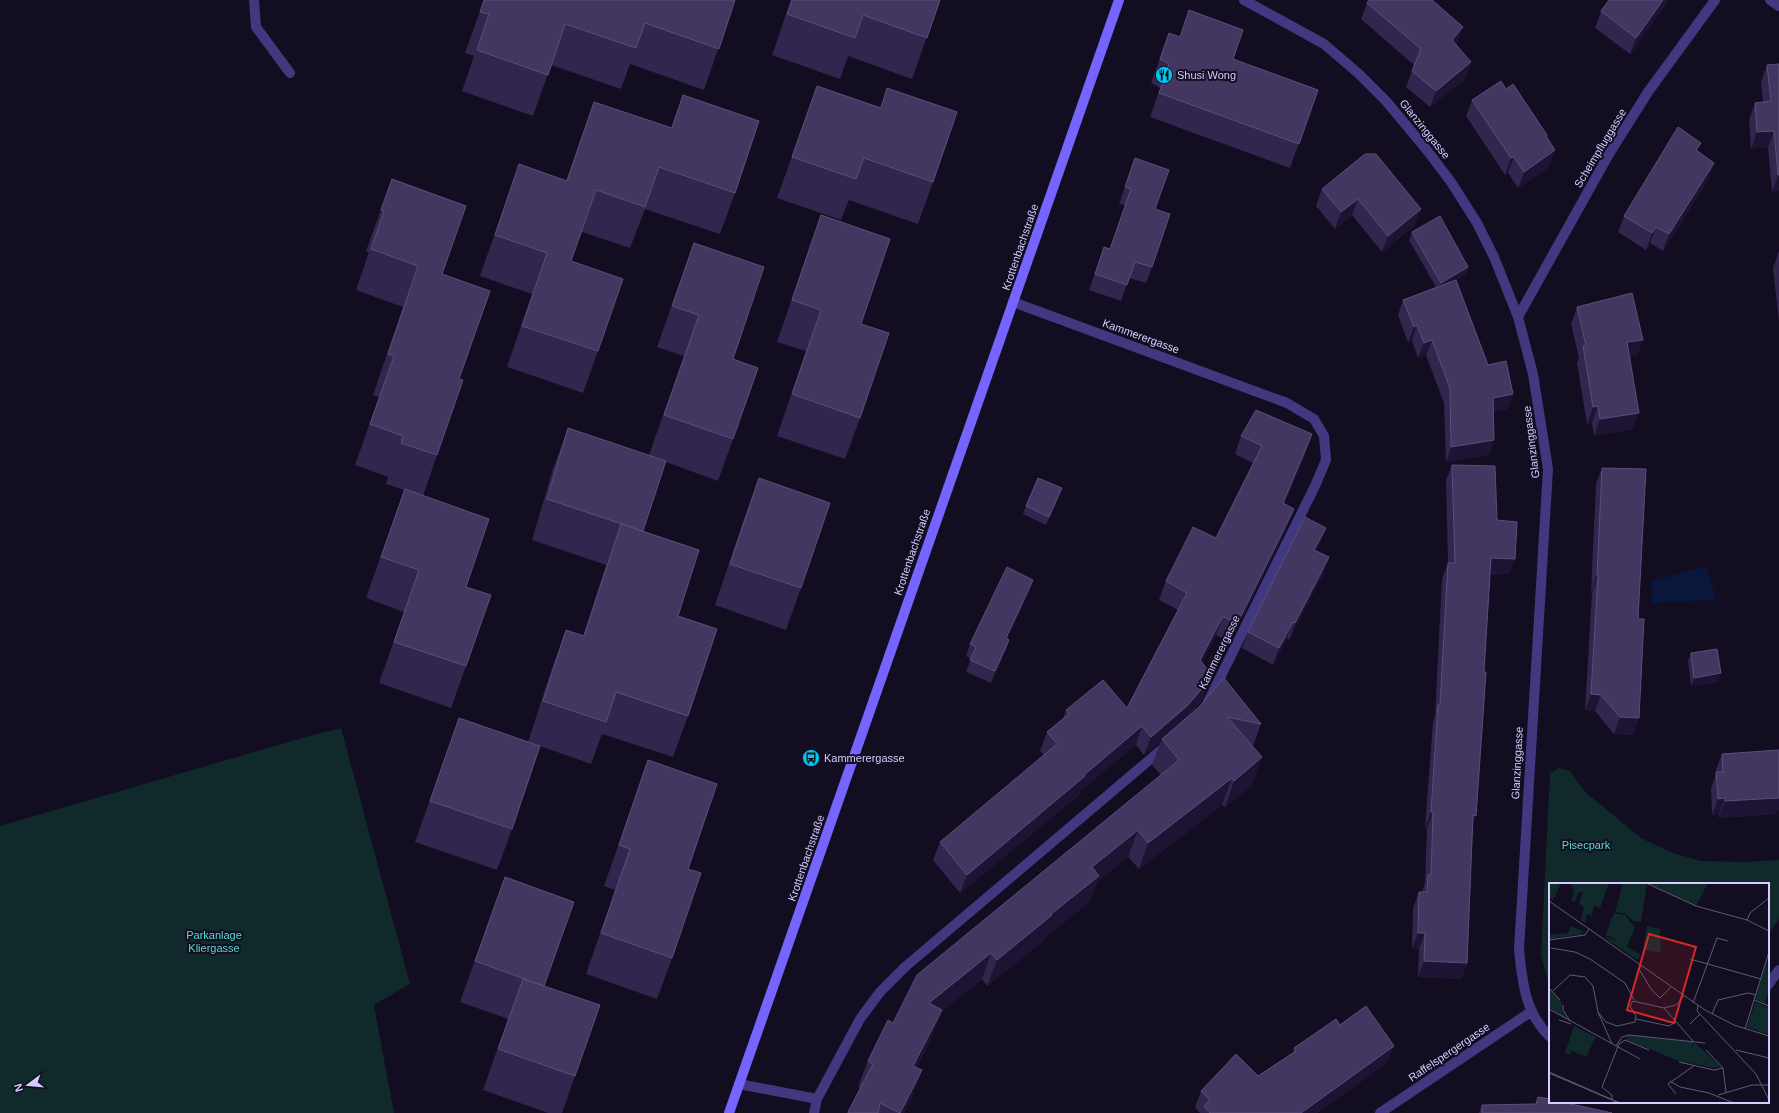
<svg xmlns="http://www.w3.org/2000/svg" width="1779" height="1113" font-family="Helvetica,sans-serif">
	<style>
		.green { fill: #10292a }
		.water { fill: #09173d }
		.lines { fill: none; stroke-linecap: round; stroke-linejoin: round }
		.street { stroke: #41387f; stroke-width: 10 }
		.secondary { stroke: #7664fe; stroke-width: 10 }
		.wall { fill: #31264e }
		.shaded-wall { fill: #1d1434 }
		.building { fill: #433761; stroke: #5a4f7a }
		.labels { text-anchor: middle; stroke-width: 4; stroke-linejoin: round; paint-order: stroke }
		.poi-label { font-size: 11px; fill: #d7ccff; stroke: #120d20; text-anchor: start }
		.street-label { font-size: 11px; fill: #d7ccff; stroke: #120d20 }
		.park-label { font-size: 11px; fill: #59dec9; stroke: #120d20 }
		.inset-road { fill: none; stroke: #615979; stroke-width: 1 }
		.view { fill: #d62828; fill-opacity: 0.15; stroke: #d62828; stroke-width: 2 }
		.inset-edge { fill: none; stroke: #d7ccff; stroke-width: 2 }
	</style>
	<rect width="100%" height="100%" fill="#120d20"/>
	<path class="green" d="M341,728L410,984L374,1005L394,1113H0V826L309,736Z
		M1559,768L1570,771L1584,791L1641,838L1670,852L1701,861L1745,862L1779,860V919L1768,934V884H1550V988L1541,955L1550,773Z"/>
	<path class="water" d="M1704,567L1706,568L1715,594L1714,600L1652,603V581Z"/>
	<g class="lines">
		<path class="street" d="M254,0L256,27L290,73
			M1244,0L1324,44L1359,74L1386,101L1426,149L1451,182L1477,223L1494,257L1518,317L1533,374L1548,469L1519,949C1522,981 1525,1013 1550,1037
			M1770,0L1779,6
			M1013,302L1287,403L1314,419L1324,436L1326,460L1315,486L1208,702
			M1518,317L1609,154L1648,92L1715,0
			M1768,985L1779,970
			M739,1084L817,1099L860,1019L880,992L905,967L1167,745
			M814,1113L817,1099
			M1380,1113L1532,1011"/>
		<path class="secondary" d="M729,1113L1119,0"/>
	</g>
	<path class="wall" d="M484,0H735L704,90L630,64L621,89L551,65L533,116L462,91L474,56L465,53Z
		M791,0H940L912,79L848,56L840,79L772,55Z
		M1669,0L1630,54L1595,28L1601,11Z
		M1433,1L1457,43L1456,45L1465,79L1430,107L1406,87L1414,65L1361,19L1367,3Z
		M1169,33L1233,59L1318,90L1290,168L1150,117L1160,88L1151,83Z
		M1779,64V191L1772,192L1768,147L1751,149L1749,120L1755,103L1763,102L1761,82L1767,65Z
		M817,86L880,108L887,88L933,182L918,224L849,200L841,220L777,198Z
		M1506,89L1547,135V137L1549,167L1518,188L1508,173L1505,175L1466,116L1472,100Z
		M683,95L735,193L720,234L645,209L630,248L582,232L571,261L598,351L583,393L507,367L532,294L480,276L519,164L566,181L594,102L671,128Z
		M1697,152L1714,163L1708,180L1663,251L1650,243L1646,250L1618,232L1624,216Z
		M1365,154L1415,225L1382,252L1352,215L1335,229L1316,206L1322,189Z
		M1135,158L1155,209L1152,267L1146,283L1129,278L1121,301L1089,290L1104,247L1110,249L1125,205L1119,204Z
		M392,179L442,274L459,379L437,455L423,496L466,587V666L451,708L379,683L404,612L366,598L404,490L386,484L388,477L355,465L379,397L373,395L403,307L356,290L369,252L366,251Z
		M821,215L861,324L860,418L845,459L777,436L806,351L777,342L806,257Z
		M1412,232L1468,267L1465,275L1456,280L1488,365L1513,394L1507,409L1494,412L1489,455L1446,462L1444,403L1426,355L1418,358L1412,341L1408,342L1398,315L1403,300L1436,287L1409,240Z
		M694,243L733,359V439L718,481L666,462L642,531L678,616L688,716L673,757L602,734L591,764L540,746L512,829L497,870L415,842L459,718L528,742L551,671L566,630L583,636L606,565L532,540L553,469L568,428L649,455L684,356L657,347Z
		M1779,251V322L1773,268Z
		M1577,307L1637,356L1630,357L1633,429L1594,436L1592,423L1587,424L1577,363L1579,358L1571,324Z
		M1241,436L1306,453L1284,504L1287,528L1230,642L1216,635L1202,662L1205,693L1202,700L1185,720L1199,707L1261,724L1253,746V784L1225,807L1222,805L1139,869L1128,857L1097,882L1089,902L1043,939L1042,942L987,986L982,979L941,1012L932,1036L916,1068L912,1097L904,1113H848L860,1088L858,1087L868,1061L893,1023L1161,775L1152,765L1161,741L1144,755L1136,745L1080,791L1079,795L960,893L933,860L940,842L1044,755L1040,751L1047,732L1063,719L1066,710L1127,708L1178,610L1159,600L1166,581L1216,538L1253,463L1235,454Z
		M1452,465L1497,520L1515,559L1509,574H1490L1473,824L1467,963L1461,979L1418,977L1419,949L1412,948L1413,908L1419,892H1422L1425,882L1427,828H1425L1433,721L1435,716L1442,579L1448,563L1446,480Z
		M1602,468L1633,735L1614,734L1595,711H1585L1592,592H1591L1596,484Z
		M759,478L801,588L786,630L715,605L744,519Z
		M1058,497L1046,525L1023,514L1026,506Z
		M1320,544L1316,551L1323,574L1289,640L1287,638L1273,665L1242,648L1248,632Z
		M1033,580L1029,592L1007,639L1009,640L1005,652L991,683L966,672L971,659L966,656L970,644Z
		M1691,653L1718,682L1691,686L1688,661Z
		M1779,750V811H1777V814L1719,818V815H1712L1711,789L1716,773V770L1722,754Z
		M648,760L672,958L657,999L586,974L615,890L604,886Z
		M505,877L544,986L575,1076L562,1113H548L483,1090L508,1019L460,1002Z
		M1340,1025L1388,1062L1317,1113H1200L1195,1107L1201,1091L1258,1076L1293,1053L1294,1048Z
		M1538,1097L1612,1113H1479L1482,1105L1536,1104Z"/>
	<path class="shaded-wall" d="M1663,0H1669L1630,54L1636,38Z
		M1463,27L1457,43L1446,56L1452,40Z
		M1471,62L1465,79L1430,107L1436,91Z
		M1774,131L1768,147L1751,149L1757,132Z
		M1701,143L1695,160L1696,150Z
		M1555,150L1549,167L1518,188L1524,172Z
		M1514,157L1508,173L1505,175L1511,158Z
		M1714,163L1708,180L1663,251L1669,234Z
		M1778,175H1779V191L1772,192Z
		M1358,199L1352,215L1335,229L1341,212Z
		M1421,209L1415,225L1382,252L1388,236Z
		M1656,227L1650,243L1646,250L1652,233Z
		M1468,267L1465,275L1438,291L1441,283Z
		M1417,325L1412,341L1408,342L1414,327Z
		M1432,340L1426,355L1418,358L1424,343Z
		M1643,340L1637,356L1621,359L1627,342Z
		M1513,394L1507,409L1488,413L1493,398Z
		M1598,406L1592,423L1587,424L1593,407Z
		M1639,413L1633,429L1594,436L1600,419Z
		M1312,434L1306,453L1276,522L1283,503Z
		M1494,440L1489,455L1446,462L1451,447Z
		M1294,509L1287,528L1230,642L1237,624Z
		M1326,528L1320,544L1308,566L1314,550Z
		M1329,557L1323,574L1289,640L1295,623Z
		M1491,558L1515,559L1509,574L1485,573Z
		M1597,575H1598L1592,592H1591Z
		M1033,580L1029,592L1002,651L1006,638Z
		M1223,616L1216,635L1193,679L1200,660Z
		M1293,622L1287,638L1273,665L1279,648Z
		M1009,640L1005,652L991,683L995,671Z
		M1721,673L1718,682L1691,686L1694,678Z
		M1212,675L1205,693L1202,700L1180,724L1162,739L1161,741L1144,755L1151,737Z
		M1591,694L1601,695L1595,711H1585Z
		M1620,717L1639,718L1633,735L1614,734Z
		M1142,726L1136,745L1080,791L1079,795L960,893L967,875Z
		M1262,757L1253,784L1225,807L1234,781Z
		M1232,778L1222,805L1139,869L1148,843Z
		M1725,798L1719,815H1712L1718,799Z
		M1779,798V811H1777V814L1719,818L1725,801Z
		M1431,812H1433L1427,828H1425Z
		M1473,815L1476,816L1470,831Z
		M1138,830L1128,857L1097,882L1089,902L1043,939L1042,942L987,986L997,960L1051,914L1092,867Z
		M1418,933H1425L1419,949L1412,948Z
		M991,953L982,979L941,1012L932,1036L903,1092L929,1003Z
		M1424,961L1467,963L1461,979L1418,977Z
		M1394,1046L1388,1062L1317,1113H1300Z
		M922,1070L912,1097L904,1113H900Z"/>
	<path class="building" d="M484,0H735L719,49L645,23L636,48L565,24L548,75L477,50L489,14L480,12Z
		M792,0H940L927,38L863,15L855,38L787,14Z
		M1369,0H1432L1463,27L1452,40L1471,62L1436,91L1412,71L1421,49L1367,3Z
		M1609,0H1663L1636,38L1601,11Z
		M1189,10L1243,30L1233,59L1318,90L1299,144L1159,93L1169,64L1160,59L1169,33L1180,37Z
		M1779,64V175H1778L1774,131L1757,132L1755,103L1771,101L1767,65Z
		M1501,81L1506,89L1513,84L1547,135L1546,136L1555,150L1524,172L1514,157L1511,158L1472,100Z
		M817,86L881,108L887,88L957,112L933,182L864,158L856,179L792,157Z
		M683,95L759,121L735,193L659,167L645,207L596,190L571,261L623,279L598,351L522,326L547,253L495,235L519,164L567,181L594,102L672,128Z
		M1678,127L1701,143L1696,150L1714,163L1669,234L1656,227L1652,233L1624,216Z
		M1365,154H1376L1421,209L1388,236L1358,199L1341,212L1322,189Z
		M1135,158L1169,170L1155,209L1170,214L1152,267L1135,262L1127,285L1095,274L1104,247L1110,249L1131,189L1125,187Z
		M392,179L466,206L442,274L490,291L459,379L463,380L437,455L401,443L403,436L370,424L394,356L388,354L418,266L371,249L384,211L381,210Z
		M821,215L890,239L861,324L889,333L860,418L792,394L821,310L792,300Z
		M1440,216L1468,267L1441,283L1412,232Z
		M694,243L764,267L733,359L758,368L733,439L664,415L699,315L672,306Z
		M1456,280L1488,365L1506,361L1513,394L1493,398L1494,440L1451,447L1450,388L1432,340L1424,343L1417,325L1414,327L1403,300Z
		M1632,293L1643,340L1627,342L1639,413L1600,419L1598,406L1593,407L1583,346H1586L1577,307Z
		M1256,410L1312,434L1283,503L1294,509L1237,624L1223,616L1200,660L1212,675L1208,682L1187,706L1151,737L1142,726L1084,775L1085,776L967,875L940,842L1057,744L1047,732L1069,714L1066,710L1103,680L1127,708L1187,593L1166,581L1193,527L1216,538L1262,446L1241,436Z
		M568,428L666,461L643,531L547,499Z
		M1452,465L1495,466L1497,520L1517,522L1515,559L1491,558L1484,672H1486L1476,816L1473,815L1467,963L1424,961L1425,933H1418L1419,892H1427L1428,875H1431L1433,812H1431L1438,705H1440L1448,563H1455Z
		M1602,468L1646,469L1638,619H1644L1639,718L1620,717L1601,695L1591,694L1598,575H1597Z
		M759,478L830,503L801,588L730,564Z
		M1038,478L1062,488L1049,517L1026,506Z
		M405,489L489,519L466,587L491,595L466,666L394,642L419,570L381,557Z
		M1305,517L1326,528L1314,550L1329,557L1295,623L1293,622L1279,648L1248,632Z
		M621,524L699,550L678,616L717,629L688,716L616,692L606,722L543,701L566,630L584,636Z
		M1007,567L1033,580L1006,638L1009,640L995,671L970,660L976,647L970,644Z
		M1717,649L1721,673L1694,678L1691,653Z
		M1224,678L1261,724L1227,717L1262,757L1234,781L1232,778L1148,843L1138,830L1092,867L1099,876L1051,914L1052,915L997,960L991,953L929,1003L942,1010L913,1066L922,1070L900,1113L880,1103L878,1113H848L849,1110L873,1064L868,1061L888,1020L893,1023L917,975L1179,760L1162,739L1199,707Z
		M459,718L540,746L512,829L430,801Z
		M1779,750V798L1725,801V798L1718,799L1716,772H1723L1722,754Z
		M648,760L717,784L688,869L701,873L672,958L601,933L630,849L619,845Z
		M505,877L574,902L544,986L475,961Z
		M523,979L600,1005L575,1076L498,1049Z
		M1366,1006L1394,1046L1301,1113H1210L1204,1106L1210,1100L1201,1091L1236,1054L1258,1076L1296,1051L1294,1048L1336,1019L1340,1025Z
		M1538,1097L1550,1099V1102H1562L1612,1113H1482V1105L1536,1104Z"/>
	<defs>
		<g id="restaurant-disc" transform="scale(0.9)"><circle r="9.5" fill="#01c7f6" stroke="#120d20"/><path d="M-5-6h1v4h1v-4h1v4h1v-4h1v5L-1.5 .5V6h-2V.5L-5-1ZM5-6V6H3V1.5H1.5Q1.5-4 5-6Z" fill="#111"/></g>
		<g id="bus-disc" transform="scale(0.9)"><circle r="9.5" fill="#01c7f6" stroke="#120d20"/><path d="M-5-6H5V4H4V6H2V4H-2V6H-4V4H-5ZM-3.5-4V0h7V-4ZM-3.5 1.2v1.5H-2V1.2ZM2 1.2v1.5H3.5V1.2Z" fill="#111"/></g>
	</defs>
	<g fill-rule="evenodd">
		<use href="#restaurant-disc" x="1164" y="75"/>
		<use href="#bus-disc" x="811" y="758"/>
	</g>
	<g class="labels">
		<g class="poi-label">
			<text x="1177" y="79">Shusi Wong</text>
			<text x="824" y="762">Kammerergasse</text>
		</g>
		<g class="street-label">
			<text transform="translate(1425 129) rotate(51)" y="4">Glanzinggasse</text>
			<text transform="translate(1600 148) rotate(-59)" y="4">Scheimpfluggasse</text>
			<text transform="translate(1020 247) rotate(-71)" y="4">Krottenbachstraße</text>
			<text transform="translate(1141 336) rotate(20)" y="4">Kammerergasse</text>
			<text transform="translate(1531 442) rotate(-97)" y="4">Glanzinggasse</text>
			<text transform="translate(912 552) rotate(-71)" y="4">Krottenbachstraße</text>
			<text transform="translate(1219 652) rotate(-64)" y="4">Kammerergasse</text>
			<text transform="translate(1517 763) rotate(-87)" y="4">Glanzinggasse</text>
			<text transform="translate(806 858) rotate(-71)" y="4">Krottenbachstraße</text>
			<text transform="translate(1449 1052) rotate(-34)" y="4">Raffelspergergasse</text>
		</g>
		<g class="park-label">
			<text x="1586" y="849">Pisecpark</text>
			<text x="214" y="939">Parkanlage<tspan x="214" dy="13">Kliergasse</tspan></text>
		</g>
	</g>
	<g transform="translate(1549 883)">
		<rect width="220" height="220" fill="#120d20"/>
		<path d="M0,0H12L4,17L0,14ZM60,0L51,25L45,23L43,33L38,31L36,40L32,37L35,24L30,20L34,9L29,10L26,19L22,18L25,8L22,0ZM74,0L98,1L92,39L84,38L77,31L66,29ZM99,0H159L147,23ZM65,30L76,32L86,45L77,65L63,54L56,53ZM22,43L34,48L33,51L0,56V52L19,50ZM98,43L111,46L112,70L94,67ZM58,54L64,56L92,72L89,76L85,75L56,55ZM218,78L220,107L216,121L206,116ZM0,106L13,120L12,126L17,135L0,125ZM206,119L220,125V152L198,144ZM25,143L47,154L37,174L23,168L21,172L16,170ZM78,152L144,159L142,168L145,159L171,183L167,185L130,178L78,157Z" fill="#10292a"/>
		<path class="inset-road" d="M97,0L147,23L198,37L220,48M0,18L156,127L185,142L220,153M198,37L201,30L220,15M0,57L36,52L40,46M2,65L26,69L41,76L76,100L85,117M141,76L212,96M92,83L90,86L102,106L111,115L122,104M0,105L11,117M4,108L21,92L36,94L44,103L49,129L57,139L68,143L86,139L87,133L81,123L84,118L115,125L127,122L135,113M205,117L220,123M144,120L168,55L179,58M14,122V127L21,138M149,122L148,128L207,191L220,217M115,125L144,158M0,126L91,176M49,129L63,161M163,131L169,117L199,110L207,112M87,136L120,143L127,139M10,137L22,141M141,141L151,131M196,146L220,69M67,163L73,154L80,152L156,160M157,167L174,185L177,209M187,167L220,175M130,179L165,187L174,185M0,189L71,220M0,190L70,220M121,198L131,204L160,210L185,220M127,211L119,201L146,182M169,212L203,202H220M63,217V212L53,204L70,161L76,157L100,167"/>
		<path class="view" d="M100,51L147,64L125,140L78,127Z"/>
		<rect width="220" height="220" class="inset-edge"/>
	</g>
	<g transform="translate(28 1085) rotate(254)" stroke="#120d20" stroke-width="3" paint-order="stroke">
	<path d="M0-3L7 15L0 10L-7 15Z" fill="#d7ccff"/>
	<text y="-6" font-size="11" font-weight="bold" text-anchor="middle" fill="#d7ccff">N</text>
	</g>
</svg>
